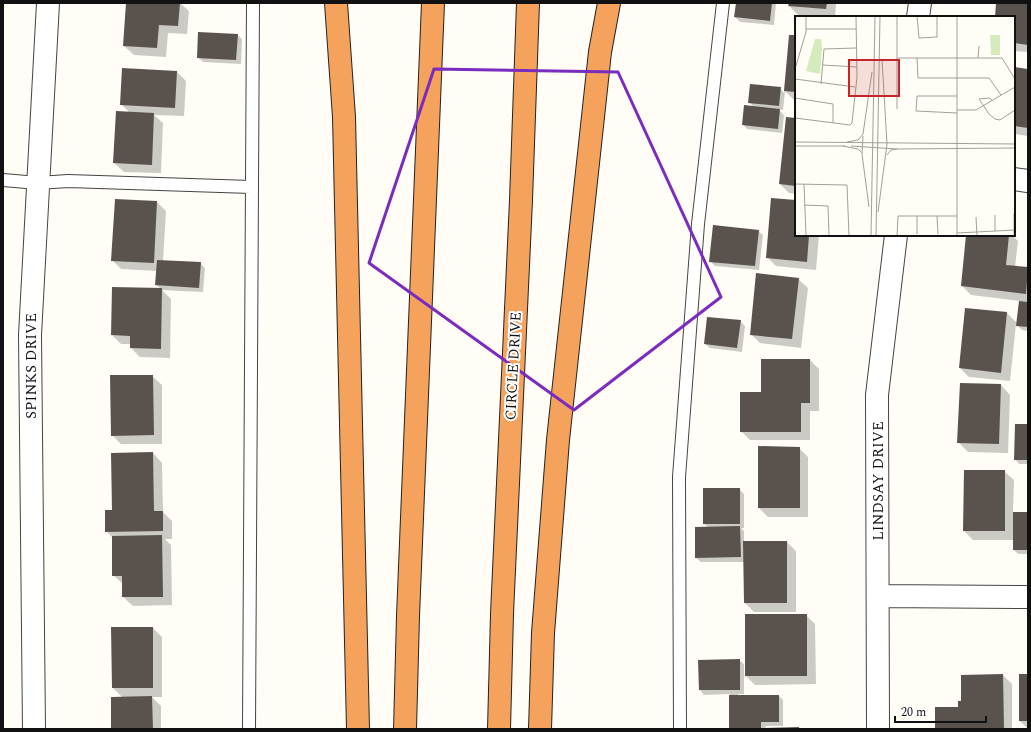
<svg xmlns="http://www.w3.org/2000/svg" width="1031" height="732" font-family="Spectral,serif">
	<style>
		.shadow { fill: #0003 }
		.building { fill: #5a524d }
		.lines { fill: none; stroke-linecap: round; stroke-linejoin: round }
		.service-casing { stroke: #444; stroke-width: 14 }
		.minor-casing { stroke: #444; stroke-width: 24 }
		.motorway-casing { stroke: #222; stroke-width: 24 }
		.service { stroke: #fff; stroke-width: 12 }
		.minor { stroke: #fff; stroke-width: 22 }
		.motorway { stroke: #f5a25d; stroke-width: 22 }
		.marked { fill: none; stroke: #7b2cbf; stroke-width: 3; stroke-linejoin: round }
		.labels { text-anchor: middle; stroke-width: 4; stroke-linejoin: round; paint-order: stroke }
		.street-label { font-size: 15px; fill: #111; stroke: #fff }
		.inset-road { fill: none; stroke: #a09f9a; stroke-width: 1 }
		.view { fill: #c4262e; fill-opacity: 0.15; stroke: #c4262e; stroke-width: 2 }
		.inset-edge { fill: none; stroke: #111; stroke-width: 2 }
	</style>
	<rect width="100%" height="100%" fill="#fffdf5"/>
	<path class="shadow" d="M127,3H180L189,11L187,34L168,33L166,57L134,55L124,46Z
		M737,3H776L774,25L740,22L735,17Z
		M790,3H836L835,17L798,15L789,6Z
		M997,3H1028V52L1014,51V17H996Z
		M237,35L242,39L241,64L203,62L198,57Z
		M790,36H796V100H794L785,91L783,110L778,109L784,115L782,133L747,129L743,124L754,107L749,102L780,88L784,93Z
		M1014,68L1028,70V136L1014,134Z
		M177,72L186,81L184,116L154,115L163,123L161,173L124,172L114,163L130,113L121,104Z
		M796,119V194L789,193L780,184Z
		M116,200L157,202L166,211L163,261L200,263L205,268L203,292L162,290L171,299L170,358L140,357L131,348V344H121L112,335L161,289L156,285L157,271L121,269L112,260Z
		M796,201V235H819L816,270L776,266L767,257Z
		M758,231L763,235L759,270L715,266L710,261Z
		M967,235H1012L1018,241L1015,267L1028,268V331L1022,330L1016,324L1010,381L969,377L960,368L966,309L1007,313L1018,324L1020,301L971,295L962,286Z
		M798,279L808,288L801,348L760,343L751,334Z
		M740,321L745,326L742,352L710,348L705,344Z
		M762,360H810L819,369V411H810V440H750L741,431L762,393Z
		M152,376L162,385V444H121L112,435Z
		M1001,385L1010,395L1008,453L968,452L958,442Z
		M1028,425V464H1019L1015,459Z
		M799,448L808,457V517H768L759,508Z
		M153,453L162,463L163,512L172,521V539H165L171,545L172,605L133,606L123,597V584L113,575V538L106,531L113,511Z
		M1004,471L1014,480L1013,513H1028V554H1018L1014,550V540H973L964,531Z
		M739,489L744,494V528H741L744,531V542H787L796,551V612H754L745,603L744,562H701L696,558L708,527L704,524Z
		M806,615L815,624L816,684L755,685L746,676Z
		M112,628H153L162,637V697H152L161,706V729H112L122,697L113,688Z
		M739,660L744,664V694H738V696H779L783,700V726H766L765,728H799L800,729H732L730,728V694L704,695L700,690L699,661Z
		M1003,675L1012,684V729H936L959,708L962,702Z
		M1028,675V729L1020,721Z"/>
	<path class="building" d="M126,3H180L178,26L159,25L157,48L123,46Z
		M736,3H772L770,21L734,17Z
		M789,3H827L826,9L788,6Z
		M996,3H1028V45L1014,43V17H995Z
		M198,32L238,34L236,60L197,58Z
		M789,35H796V92L784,91Z
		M1014,67L1028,69V128L1014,126Z
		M122,68L177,71L175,108L120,105Z
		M750,84L781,87L779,106L748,103Z
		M744,105L780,109L778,129L742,125Z
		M116,111L154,113L152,165L113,163Z
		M786,117L796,118V186L779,184Z
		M771,198L796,200V235H809L807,262L766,258Z
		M115,199L157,201L154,263L111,261Z
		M713,225L759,230L755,266L709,262Z
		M966,235H1009L1006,265L1028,267L1026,294L961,286Z
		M157,260L201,262L199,288L155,285Z
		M756,273L799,278L792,339L750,335Z
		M112,287L162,288L161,349L130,348V336L111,335Z
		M1019,301L1028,302V327L1016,326Z
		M965,308L1007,312L1001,373L959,368Z
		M707,317L741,320L737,348L704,344Z
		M761,359H810V403H801V432H740V392H761Z
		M110,375H153L154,435L111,436Z
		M960,383L1001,384L999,444L957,443Z
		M1015,424H1028V460H1014Z
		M758,446L800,447V508H758Z
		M153,452L154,511H163V531L105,532V510H112L111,453Z
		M964,470H1005V531H963Z
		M703,488H740V524H703Z
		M1013,512H1028V550H1013Z
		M740,526L741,557L695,558V527Z
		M162,535L163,597H122V576H112V536Z
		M743,541H787V603H744Z
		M745,614H807V676H745Z
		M111,627H153V688H112Z
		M740,659V690H699L698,660Z
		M1003,674L1004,729H935V707H958V701H961V675Z
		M1019,674H1028V721H1019Z
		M729,695H779V722H761V728H729Z
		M152,696L153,729H111V697Z
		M799,727V729H763V728Z"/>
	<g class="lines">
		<g class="service-casing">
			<path id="service" d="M3,180L38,183L68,181L251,187
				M249,729L253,3
				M680,729L679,477L698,224L723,3"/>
		</g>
		<g class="minor-casing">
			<path id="minor" d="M918,17L920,3
				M1014,179L1028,181
				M878,596L1028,597
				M34,729L30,335L48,3
				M878,729L877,395L896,235"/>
		</g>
		<g class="motorway-casing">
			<path id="motorway" d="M336,3L344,117L358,729
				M405,729L408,616L433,3
				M499,729L502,614L521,200L528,3
				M540,729L543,633L558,440L600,52L609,3"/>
		</g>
		<use href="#service" class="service"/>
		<use href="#minor" class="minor"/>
		<use href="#motorway" class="motorway"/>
	</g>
	<path class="marked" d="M434,69L618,72L721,297L574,410L369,263Z"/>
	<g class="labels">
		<g class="street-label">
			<text transform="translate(31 366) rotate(-90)" y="5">SPINKS DRIVE</text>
			<text transform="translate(513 366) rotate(-87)" y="5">CIRCLE DRIVE</text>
			<text transform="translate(878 481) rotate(-90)" y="5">LINDSAY DRIVE</text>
		</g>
	</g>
	<g transform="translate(795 16)">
		<rect width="220" height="220" fill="#fffdf5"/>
		<path d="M195,19H205V39H196ZM20,23H26L27,32L25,58L11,55Z" fill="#d5ebbd"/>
		<path class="inset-road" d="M122,0L124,22L142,21V0M162,0V220M11,13H61M102,42H207L220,63M122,42L123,62H194L206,79M183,42L184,30M28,49L62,51M0,53L11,16V0M0,63L60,71M26,68L29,33L61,32M162,80H122L121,95L162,97M0,82L38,88V107M197,84L194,82L184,83L194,98L200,103L205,104L220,94M102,93V0M162,94H181L220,71M0,102L55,109L57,107L62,61L61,0M68,120L67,138L74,191M0,126L220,128M52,126L63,124L68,118L77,56M0,130H50M48,130L63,133L67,137M56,130L102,133L220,132M92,139L96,134L102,133M0,168L52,169L54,220M9,168L11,220M9,189L33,190L34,220M83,196L92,128L87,43M122,200V218M142,200L143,218M181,201L182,220M200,215V199M162,217L220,214M76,220L80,0M81,220L85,0M102,220L103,200H162M219,220V197"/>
		<path class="view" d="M54,44H104V80H54Z"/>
		<rect width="220" height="220" class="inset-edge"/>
	</g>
	<rect width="1031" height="732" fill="none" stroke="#111111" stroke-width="8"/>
	<path d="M895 716v6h91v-6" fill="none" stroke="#111111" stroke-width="2"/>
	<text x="901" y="716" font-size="12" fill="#111111" stroke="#ffffff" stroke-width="3" paint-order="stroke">20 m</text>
</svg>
